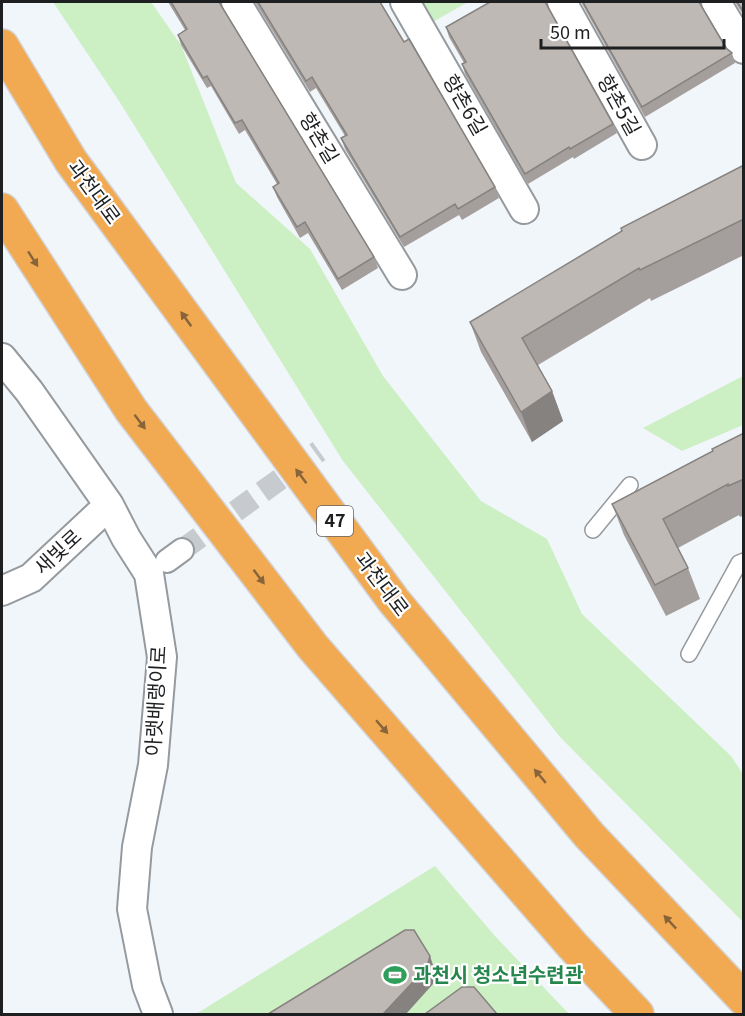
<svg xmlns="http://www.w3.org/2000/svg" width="745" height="1016" font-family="Georgia,'Noto Sans KR',serif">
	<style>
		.green { fill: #ccefc4 }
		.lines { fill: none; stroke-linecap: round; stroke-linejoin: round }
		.pedestrian-tunnel { stroke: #c7cbcf; stroke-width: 22; stroke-dasharray: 22 11; stroke-linecap: butt }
		.service-casing { stroke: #959a9f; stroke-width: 18 }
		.pedestrian-casing { stroke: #959a9f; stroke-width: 26 }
		.minor-casing { stroke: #959a9f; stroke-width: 32 }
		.trunk-casing { stroke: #d2d2d3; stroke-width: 36 }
		.service { stroke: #fff; stroke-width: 15 }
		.pedestrian { stroke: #fff; stroke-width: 22 }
		.minor { stroke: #fff; stroke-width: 28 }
		.trunk { stroke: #f2aa52; stroke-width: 33 }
		.wall { fill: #a49f9c }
		.shaded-wall { fill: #86827f }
		.building { fill: #bfb9b5; stroke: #86827f; stroke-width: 1.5 }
		.oneway { fill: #88643a }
		.labels { text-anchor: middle; stroke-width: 4.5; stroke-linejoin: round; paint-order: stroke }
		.shield { fill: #fff; stroke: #616264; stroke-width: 1.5 }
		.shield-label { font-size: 18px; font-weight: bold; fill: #1d1f21 }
		.street-label { font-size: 20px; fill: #1d1f21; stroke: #fff }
		.leisure-label { font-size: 20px; font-weight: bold; fill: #27864d; stroke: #fff; text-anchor: start }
	</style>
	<rect width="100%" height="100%" fill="#f1f6fb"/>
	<path class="green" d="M53,2H151L181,45L236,183L310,249L383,376L481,501L547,539L582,614L731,756L743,774V922L560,737L343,461L119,101Z
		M418,2H468L431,23Z
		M743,376V425L682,451L643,428Z
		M435,866L495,936L569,1014H196Z"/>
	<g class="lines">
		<path class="pedestrian-tunnel" d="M182,550L319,451"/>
		<g class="service-casing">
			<path id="service" d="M593,530L630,485
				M689,654L739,563L744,561"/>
		</g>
		<g class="pedestrian-casing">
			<path id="pedestrian" d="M167,561L182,550"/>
		</g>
		<g class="minor-casing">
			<path id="minor" d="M236,2L402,275
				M405,2L524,209
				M562,2L642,145
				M716,2L744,49
				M2,358L29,391L109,505L126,538L149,574L162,657L153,765L137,847L132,909L147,985L158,1014
				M2,591L31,578L109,505"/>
		</g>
		<g class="trunk-casing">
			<path id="trunk" d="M2,46L71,161L394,601L589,835L744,999
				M2,210L131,410L313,647L572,945L637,1014"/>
		</g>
		<use href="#service" class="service"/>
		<use href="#pedestrian" class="pedestrian"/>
		<use href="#minor" class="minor"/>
		<use href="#trunk" class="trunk"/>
	</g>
	<path class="wall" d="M168,2H220V3L374,257L378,268L342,290L308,233L300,238L277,197L273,187L277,184L245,130L239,134L211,86L207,88L181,45L178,35L185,30Z
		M255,2H380L404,42L495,187L499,198L462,220L459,215L404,247L345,149L341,138L345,136L316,88L310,92Z
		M490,2H546V4L613,124L617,133L574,159L573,157L528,184L465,74L462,64L464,63L449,37L446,27Z
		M581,2H700V3L726,48L732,53L735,63L645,117Z
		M735,2H744V16Z
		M744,165V255L651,301L650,298L538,365L552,391L563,421L532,442L481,352L470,322Z
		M744,433V515L740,517L739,515L678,548L688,568L700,599L666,616L624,535L612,504L712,451Z"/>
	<path class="shaded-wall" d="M552,391L563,421L532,442L521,412Z
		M430,956L436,974L433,984L406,1014H383Z"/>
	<path class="building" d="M171,2H219L374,257L338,279L305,222L297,227L273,187L279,183L242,120L235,123L207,76L203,78L178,35L187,29Z
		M258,2H380L404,42L409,39L495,187L458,209L455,204L400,237L341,138L347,135L312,77L306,81Z
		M490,2H545L613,124L570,149L569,147L525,174L462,64L466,62L446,27Z
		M583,2H699L726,48L732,53L642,107Z
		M737,2H744V12Z
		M744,165V219L640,270L639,268L522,338L552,391L521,412L470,322L622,231L621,228Z
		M744,433V479L728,486V484L663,519L688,568L655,585L612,504L713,451L712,449Z
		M405,930H414L430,956L427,967L383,1014H268Z
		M462,987H474L497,1014H425Z"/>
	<defs><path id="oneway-solid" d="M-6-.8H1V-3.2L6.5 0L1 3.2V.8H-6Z" transform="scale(1.5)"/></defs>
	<g class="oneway">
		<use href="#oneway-solid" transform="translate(33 259) rotate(57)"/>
		<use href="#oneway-solid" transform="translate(186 319) rotate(-126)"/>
		<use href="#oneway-solid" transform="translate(140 422) rotate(53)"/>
		<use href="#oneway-solid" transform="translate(301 476) rotate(-127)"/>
		<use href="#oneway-solid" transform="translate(259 577) rotate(53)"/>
		<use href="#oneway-solid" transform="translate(382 727) rotate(49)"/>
		<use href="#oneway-solid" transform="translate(540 776) rotate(-130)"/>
		<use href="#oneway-solid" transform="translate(670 922) rotate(-133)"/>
	</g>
	<defs>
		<g id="stadium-bare" transform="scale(1.8)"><path d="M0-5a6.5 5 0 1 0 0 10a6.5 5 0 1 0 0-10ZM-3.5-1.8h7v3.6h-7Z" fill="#2e9e5b" stroke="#fff" stroke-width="2.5" paint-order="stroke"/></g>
	</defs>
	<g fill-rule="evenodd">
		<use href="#stadium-bare" x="395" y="975"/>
	</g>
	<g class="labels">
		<rect class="shield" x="317" y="506" width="36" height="30" rx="4.5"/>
		<g class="shield-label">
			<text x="335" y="527">47</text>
		</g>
		<g class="street-label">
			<text transform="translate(465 105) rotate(60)" y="7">향촌6길</text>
			<text transform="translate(619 105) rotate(61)" y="7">향촌5길</text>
			<text transform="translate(319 138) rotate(59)" y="7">향촌길</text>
			<text transform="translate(94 192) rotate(54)" y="7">과천대로</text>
			<text transform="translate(58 552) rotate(-43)" y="7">새빛로</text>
			<text transform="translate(382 584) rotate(53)" y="7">과천대로</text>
			<text transform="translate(156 701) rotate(-87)" y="7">아랫배랭이로</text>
		</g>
		<g class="leisure-label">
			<text x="413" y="982">과천시 청소년수련관</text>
		</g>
	</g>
	<rect width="745" height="1016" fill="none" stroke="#1d1f21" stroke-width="6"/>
	<path d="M541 39v9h183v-9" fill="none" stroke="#1d1f21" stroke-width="3"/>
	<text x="550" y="39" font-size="18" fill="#1d1f21" stroke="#ffffff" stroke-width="4.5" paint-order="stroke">50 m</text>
</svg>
